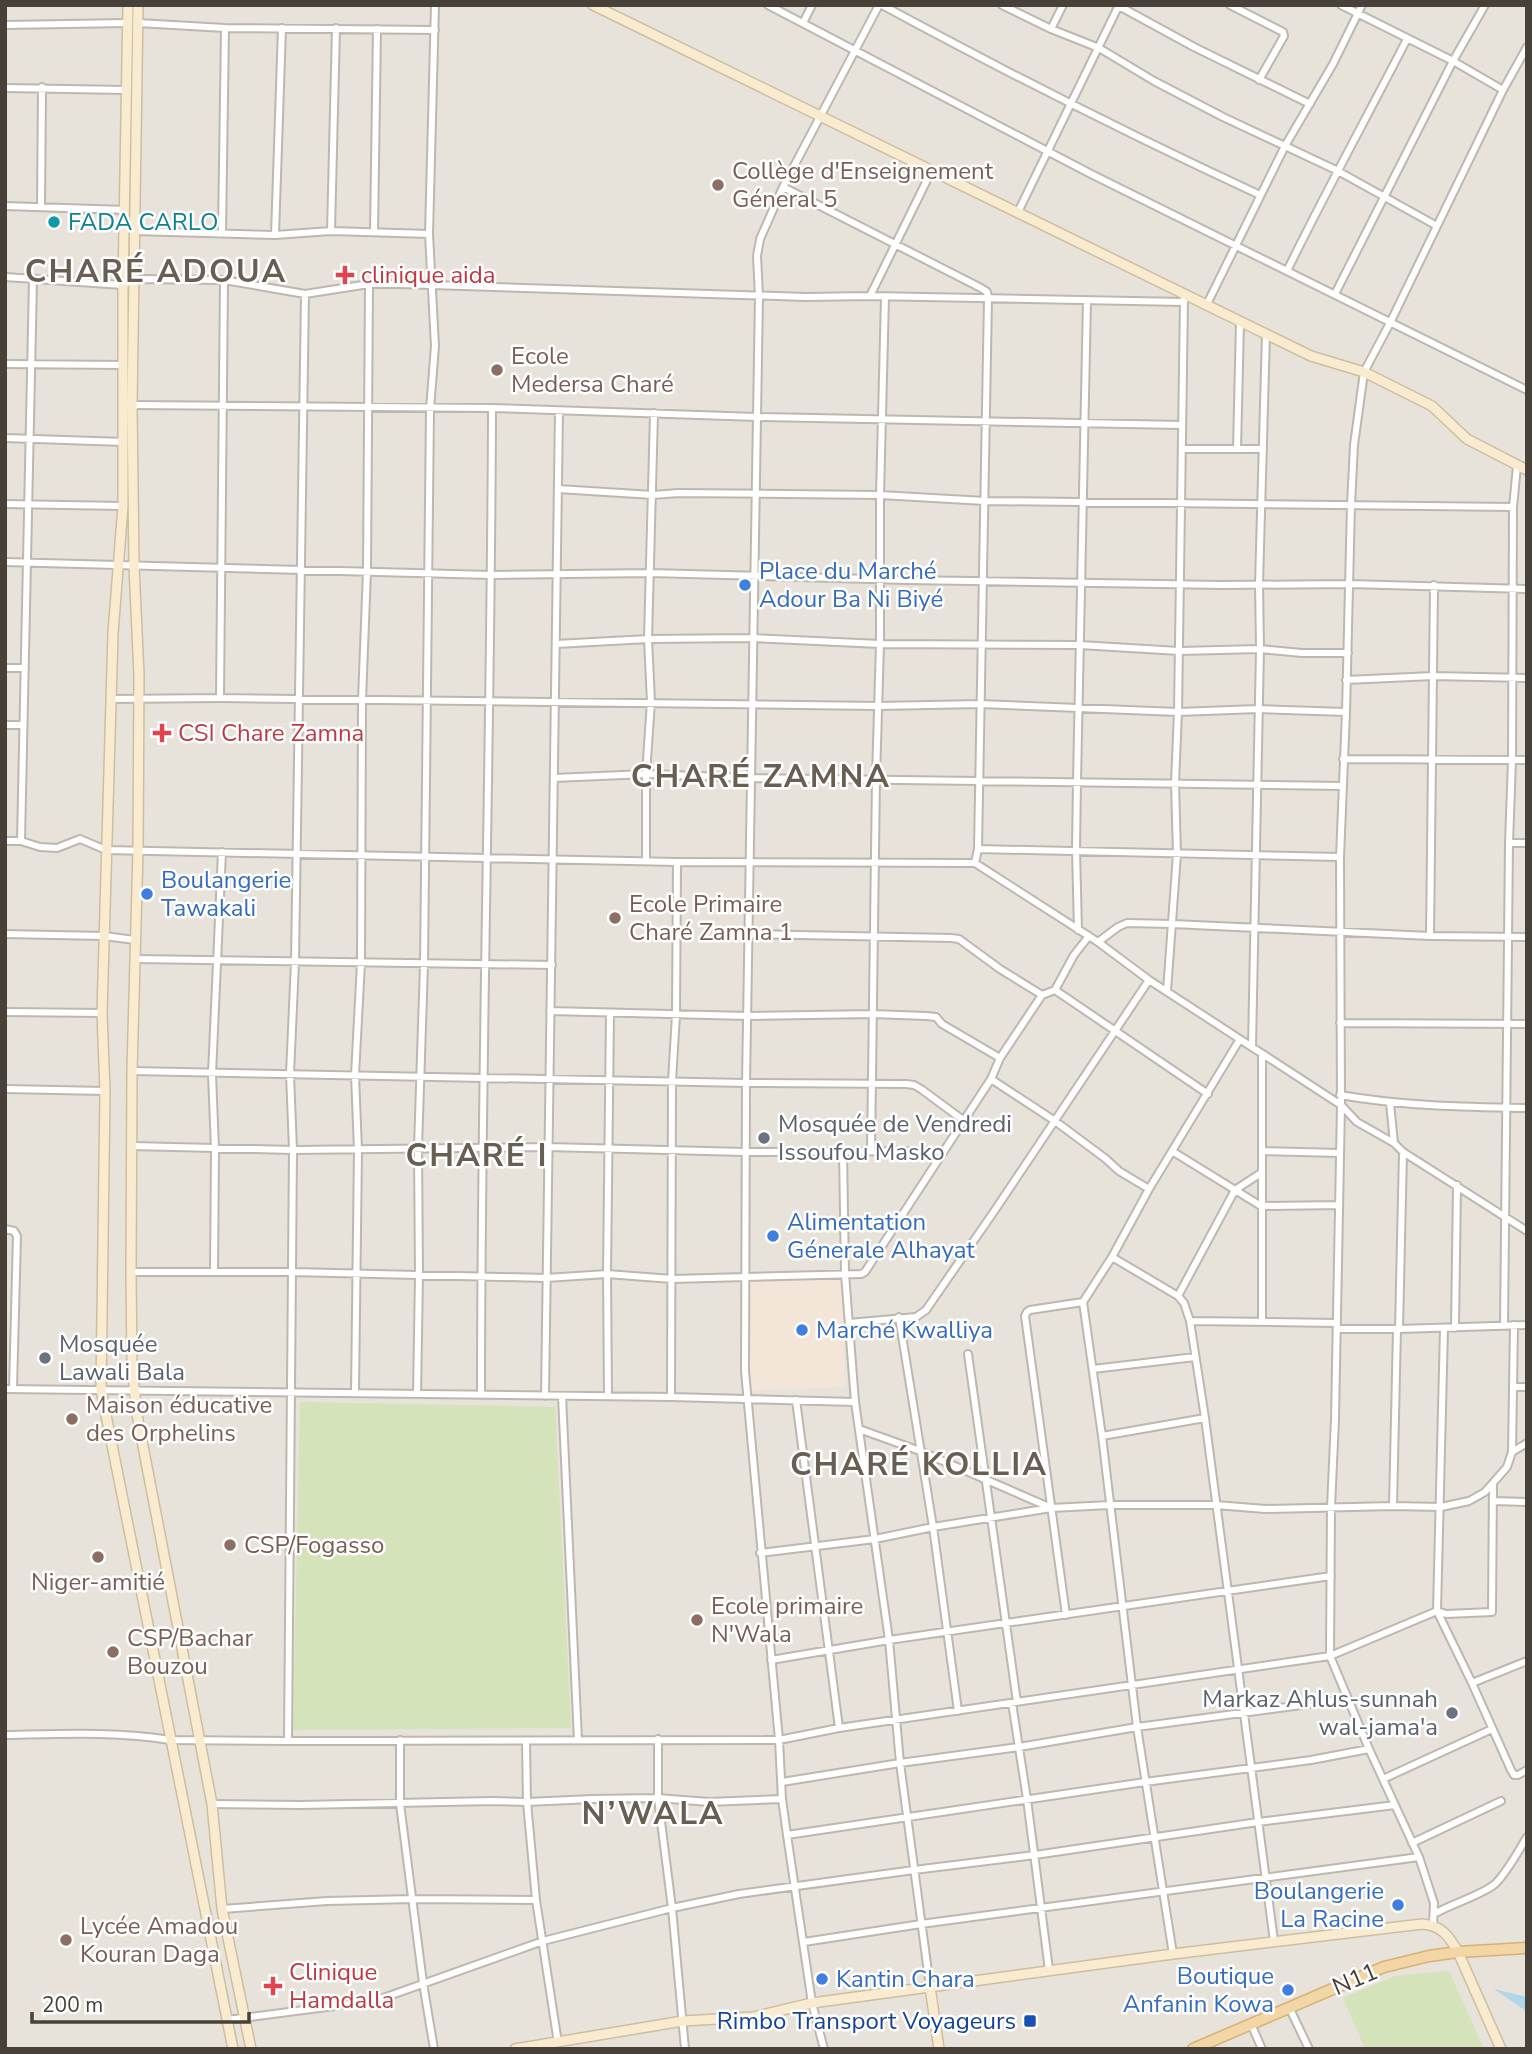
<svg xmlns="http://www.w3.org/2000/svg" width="1532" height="2054" font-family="'Nunito Sans',sans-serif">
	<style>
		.residential { fill: #e7e2da }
		.commercial { fill: #f3e6d9 }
		.green { fill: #d4e3b9 }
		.water { fill: #afd7e9 }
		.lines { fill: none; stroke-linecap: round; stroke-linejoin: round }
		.street-casing { stroke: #beb7af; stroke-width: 10 }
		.secondary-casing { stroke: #cebea0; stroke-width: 12 }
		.primary-casing { stroke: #d7b176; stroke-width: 13 }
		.street { stroke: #fff; stroke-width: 6 }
		.secondary { stroke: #f9ebd0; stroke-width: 9 }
		.primary { stroke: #f3d6a5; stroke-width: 10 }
		.education-dot { fill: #8d6e63; stroke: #fff; stroke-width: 2.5 }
		.culture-dot { fill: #0f9aa8; stroke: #fff; stroke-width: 2.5 }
		.health-dot { fill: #e0444e; stroke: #fff; stroke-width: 2.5 }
		.shop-dot { fill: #3f7fe0; stroke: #fff; stroke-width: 2.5 }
		.worship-dot { fill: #6b7280; stroke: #fff; stroke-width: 2.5 }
		.transit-dot { fill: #1a4fb4; stroke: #fff; stroke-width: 2.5 }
		.labels { text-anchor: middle; stroke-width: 5; stroke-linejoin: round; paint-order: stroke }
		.education-label { font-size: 24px; fill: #785e54; stroke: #fff; text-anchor: start }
		.culture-label { font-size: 24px; fill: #0d838f; stroke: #fff; text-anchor: start }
		.health-label { font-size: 24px; fill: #be3a42; stroke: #fff; text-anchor: start }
		.shop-label { font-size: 24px; fill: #366cbe; stroke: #fff; text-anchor: start }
		.worship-label { font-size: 24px; fill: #5b616d; stroke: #fff; text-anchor: start }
		.street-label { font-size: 24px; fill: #47413a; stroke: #fff }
		.transit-label { font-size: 24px; fill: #164399; stroke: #fff; text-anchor: end }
		.district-label { font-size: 32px; font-weight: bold; letter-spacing: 2px; fill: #695e52; stroke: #fff }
	</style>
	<rect width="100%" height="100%" fill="#f4f0eb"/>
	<path class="residential" d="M5,5H1527V2049H5Z"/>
	<path class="commercial" d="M843,1278L845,1387L750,1391L747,1279Z"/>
	<path class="green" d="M300,1402L555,1407L571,1728L293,1730Z
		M1449,1971L1484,2049H1365L1343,1998L1395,1976Z"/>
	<path class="water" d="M1494,1989L1527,1997V2012Z"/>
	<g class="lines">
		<g class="street-casing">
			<path id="street" d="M768,5L1091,174L1527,390
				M882,5C1006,72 1132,136 1260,195
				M1002,5L1051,29L1099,48L1154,81L1223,117L1336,170L1437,226
				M1230,5L1283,32L1284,36L1259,80
				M1341,5L1453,61L1503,90
				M1119,6L1194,47L1310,104
				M138,23L225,28L435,30
				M803,23L812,5
				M5,25L128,23
				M1051,29L1063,5
				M5,88L126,90
				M783,187L981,288L987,292L988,298L978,849L975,863
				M5,206L125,210
				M41,207L42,87
				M1018,212L1119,5
				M135,231L275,235L331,231L429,234
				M331,231L336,28
				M374,232L377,29
				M222,233L225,28
				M275,235L282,28
				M1287,271C1325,193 1367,117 1407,39
				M5,277L123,285L134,279L224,280L305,294L369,284H399L806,297L870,296L1184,302
				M1335,294L1453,61L1485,5
				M870,296L932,170
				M1207,304L1285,146L1333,64L1362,5
				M5,364L124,365
				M132,405L492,408L757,417L1182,425
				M5,438L124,442
				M1182,449H1263
				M1237,449L1240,322
				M558,489L653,495L678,493L880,495L985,501L1513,507
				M5,504L123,506
				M5,562L491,575L650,573L906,580L1223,585L1350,584L1527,589
				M556,644L648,639L752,638L880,644L1080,645L1179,651L1260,649L1302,653H1348
				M5,668H25
				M1346,680L1433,676L1527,678
				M220,698L224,280
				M111,699L220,698L878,706L980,704L1178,712L1258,709L1346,712
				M5,725H23
				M1343,759L1527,760
				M554,778L646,774L751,778L1343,786
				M5,841H21L40,847L57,848L80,839L106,850L677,862L975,863L1098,942L1149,980L1341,1105L1357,1122L1394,1143L1403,1152L1527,1231
				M21,841L33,280
				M1509,843H1527
				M978,849L1340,857
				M646,861V774L651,702L648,639L654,413
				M1078,930L1076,850L1077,781L1087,300
				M5,934L104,936L135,940
				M748,934L951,938L959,939L1000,969L1042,995
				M1430,936L1434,585
				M1098,942L1118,927L1127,923L1173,924L1430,936L1527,937
				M135,959L552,965
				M1055,990L1208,1094
				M1167,991L1177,854L1175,783L1178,712L1184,299
				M550,1011L748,1016L873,1014L926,1016L936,1017L942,1024L1000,1058
				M5,1012L102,1013
				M1340,1023L1527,1024
				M1252,1047L1260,649L1259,584L1266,334
				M1262,1054V1322
				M132,1071L746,1083L906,1084L914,1085L921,1089L963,1120
				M991,1079L1055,1121L1106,1159L1119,1171L1149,1189
				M5,1089L105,1091
				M1340,1095C1402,1106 1464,1107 1527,1108
				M1390,1103L1394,1143
				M132,1146L293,1150L548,1147L745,1152L941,1151
				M843,1151L845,1274L855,1402L889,1640L900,1763L930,1987
				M871,1151L876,778L880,644V495L885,297
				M1172,1151L1261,1206L1339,1205
				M1262,1151L1340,1153
				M5,1229L14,1231L17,1236L13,1389
				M1112,1257L1178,1296L1184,1303L1190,1321L1205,1418L1274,1941
				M131,1272H292L546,1278L607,1274L672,1279L861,1274L865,1272L991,1079L1000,1058L1042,995L1055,990L1074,955L1089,936
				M214,1272L215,1149L212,1074L222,852
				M1178,1296L1235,1190L1261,1173
				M899,1317L933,1527L958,1711
				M1190,1321L1337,1323
				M849,1323L916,1317L926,1310L995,1210L1149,980
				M1504,1326L1509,843L1512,760L1513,507L1517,466
				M1444,1328L1437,1611L1472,1683L1511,1770L1514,1775H1518L1527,1770
				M1455,1328L1457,1185
				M1337,1329H1399L1527,1325
				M1399,1329L1403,1152
				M968,1354L1017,1702
				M1093,1369L1195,1357
				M1513,1387H1527
				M5,1389L671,1397L855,1402
				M355,1393L358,1150L355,1075L361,963L362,700L367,571L369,284
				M417,1394L419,1276L418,1148L424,964L430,409L435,346L429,234L435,5
				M481,1395C481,1066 491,737 492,408
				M545,1396C548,1067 555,739 559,411
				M562,1396L578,1740
				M608,1396L607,1274L610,1013
				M671,1397L672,1081L676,1015L677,862
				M796,1400L839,1728
				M859,1429L920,1451L1049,1507
				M1102,1436L1205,1418
				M1512,1452L1527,1443
				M1493,1501L1527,1502
				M1393,1506L1397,1329
				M760,1553L875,1539L933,1527L1051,1508L1110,1505H1216L1265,1509L1393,1506L1441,1507L1469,1501L1485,1492L1507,1467L1512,1452L1514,1325
				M1066,1615L1025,1316L1027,1312L1030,1310L1083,1302
				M771,1660L889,1640L1331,1576
				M1472,1683L1527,1661
				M1012,1703L1027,1799L1049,1970
				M5,1735C58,1734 118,1731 170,1740L288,1741L779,1740L839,1728L1330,1656L1437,1611L1446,1614L1492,1612L1493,1485
				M658,1739V1798L672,1908L685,2049
				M400,1740V1804L423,1983L434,2049
				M288,1741L293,1150L290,1074L295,962L305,294
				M526,1741L527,1802L536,1900L558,2043
				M1383,1779L1492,1729
				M782,1782L900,1763L1019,1747L1137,1727L1347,1699
				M212,1804L301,1805L492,1801L527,1802L592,1799L658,1798L709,1802L782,1799
				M787,1835L1145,1782L1311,1760L1369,1749
				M1412,1843L1501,1801
				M222,1909L327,1901L413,1899L536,1900
				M1434,1914C1451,1904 1482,1895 1495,1884C1508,1871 1517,1853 1527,1837
				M1433,1926L1434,1903L1419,1857L1369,1749L1330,1656L1331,1507L1335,1419L1341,1105L1340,857L1346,712L1351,504L1354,445L1364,372L1390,323L1503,90L1527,47
				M804,1942L921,1924L1419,1857
				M1173,1954L1137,1727L1102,1436L1083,1302L1112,1257L1149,1189L1240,1039
				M1289,2007L1309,2049
				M227,2020L365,2002L386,1997L543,1941L672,1908L739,1894L914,1870L1035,1855L1258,1822L1395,1805
				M1251,2024L1262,2049
				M824,2049L812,2003L787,1835L782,1799L779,1740L745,1371L746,1083L759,296L757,256L760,239L783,187L879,5"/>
		</g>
		<g class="secondary-casing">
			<path id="secondary" d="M128,5L123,285V506L113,633L102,1013L105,1091L101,1390L233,2049
				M138,5L132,405L134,566L139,675L138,850L132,1071L131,1272L132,1365L137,1415L212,1804L222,1909L251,2049
				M593,5L1311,356L1364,372L1432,406L1467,439L1527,470
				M930,1987L939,2049
				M515,2049L683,2021L753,2017L812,2003L1173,1954L1422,1924C1441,1925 1449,1936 1458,1952L1501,2049"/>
		</g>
		<g class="primary-casing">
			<path id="primary" d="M1193,2049L1384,1967L1429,1956L1458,1952L1527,1948"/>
		</g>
		<use href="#street" class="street"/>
		<use href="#secondary" class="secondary"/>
		<use href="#primary" class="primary"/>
	</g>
	<g class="education-dot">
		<circle cx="718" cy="185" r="7"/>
		<circle cx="497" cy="370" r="7"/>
		<circle cx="615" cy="918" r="7"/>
		<circle cx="72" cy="1419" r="7"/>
		<circle cx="230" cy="1545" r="7"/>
		<circle cx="98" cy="1557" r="7"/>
		<circle cx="697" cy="1620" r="7"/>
		<circle cx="113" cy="1652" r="7"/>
		<circle cx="66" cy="1940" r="7"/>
	</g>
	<circle class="culture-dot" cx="54" cy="222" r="7"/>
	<g class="health-dot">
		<path d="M341.5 264.5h7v7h7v7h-7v7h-7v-7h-7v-7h7z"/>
		<path d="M158.5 722.5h7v7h7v7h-7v7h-7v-7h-7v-7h7z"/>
		<path d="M269.5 1975.5h7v7h7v7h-7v7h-7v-7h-7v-7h7z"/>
	</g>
	<g class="shop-dot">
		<circle cx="745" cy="585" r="7"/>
		<circle cx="147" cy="894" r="7"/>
		<circle cx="773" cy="1236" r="7"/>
		<circle cx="802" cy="1330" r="7"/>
		<circle cx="1398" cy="1905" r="7"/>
		<circle cx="822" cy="1979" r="7"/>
		<circle cx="1288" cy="1990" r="7"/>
	</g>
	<g class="worship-dot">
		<circle cx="764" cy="1138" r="7"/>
		<circle cx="45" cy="1358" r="7"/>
		<circle cx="1452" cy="1713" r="7"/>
	</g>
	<rect class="transit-dot" x="1023" y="2014" width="14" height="14" rx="3.5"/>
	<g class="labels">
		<g class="education-label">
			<text x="732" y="179">Collège d'Enseignement<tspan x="732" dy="28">Géneral 5</tspan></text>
			<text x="511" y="364">Ecole<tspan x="511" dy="28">Medersa Charé</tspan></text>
			<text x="629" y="912">Ecole Primaire<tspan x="629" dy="28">Charé Zamna 1</tspan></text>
			<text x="86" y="1413">Maison éducative<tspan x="86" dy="28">des Orphelins</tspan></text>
			<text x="244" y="1553">CSP/Fogasso</text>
			<text x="98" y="1590" text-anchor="middle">Niger-amitié</text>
			<text x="711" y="1614">Ecole primaire<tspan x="711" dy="28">N'Wala</tspan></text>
			<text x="127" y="1646">CSP/Bachar<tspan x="127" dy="28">Bouzou</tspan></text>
			<text x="80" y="1934">Lycée Amadou<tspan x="80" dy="28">Kouran Daga</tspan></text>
		</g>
		<g class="culture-label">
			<text x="68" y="230">FADA CARLO</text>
		</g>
		<g class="health-label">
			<text x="361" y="283">clinique aida</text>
			<text x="178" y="741">CSI Chare Zamna</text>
			<text x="289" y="1980">Clinique<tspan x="289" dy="28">Hamdalla</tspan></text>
		</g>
		<g class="shop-label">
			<text x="759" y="579">Place du Marché<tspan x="759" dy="28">Adour Ba Ni Biyé</tspan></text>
			<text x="161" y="888">Boulangerie<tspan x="161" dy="28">Tawakali</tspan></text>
			<text x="787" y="1230">Alimentation<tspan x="787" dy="28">Génerale Alhayat</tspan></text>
			<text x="816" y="1338">Marché Kwalliya</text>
			<text x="1384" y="1899" text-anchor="end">Boulangerie<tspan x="1384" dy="28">La Racine</tspan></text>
			<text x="1274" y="1984" text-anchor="end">Boutique<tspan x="1274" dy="28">Anfanin Kowa</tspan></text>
			<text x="836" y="1987">Kantin Chara</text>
		</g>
		<g class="worship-label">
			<text x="778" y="1132">Mosquée de Vendredi<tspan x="778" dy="28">Issoufou Masko</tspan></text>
			<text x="59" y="1352">Mosquée<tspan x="59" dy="28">Lawali Bala</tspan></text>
			<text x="1438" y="1707" text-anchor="end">Markaz Ahlus-sunnah<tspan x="1438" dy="28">wal-jama'a</tspan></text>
		</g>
		<g class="street-label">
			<text transform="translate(1355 1979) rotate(-23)" y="8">N11</text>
		</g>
		<g class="transit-label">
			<text x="1016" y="2029">Rimbo Transport Voyageurs</text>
		</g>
		<g class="district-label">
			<text x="156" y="282">CHARÉ ADOUA</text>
			<text x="761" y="787">CHARÉ ZAMNA</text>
			<text x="477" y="1166">CHARÉ I</text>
			<text x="919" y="1475">CHARÉ KOLLIA</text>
			<text x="653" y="1824">N’WALA</text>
		</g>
	</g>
	<rect width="1532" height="2054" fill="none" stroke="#47413a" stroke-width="14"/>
	<path d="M32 2012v10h217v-10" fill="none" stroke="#47413a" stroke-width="3.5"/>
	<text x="42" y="2012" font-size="21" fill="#47413a" stroke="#ffffff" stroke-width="5" paint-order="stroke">200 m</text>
</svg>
